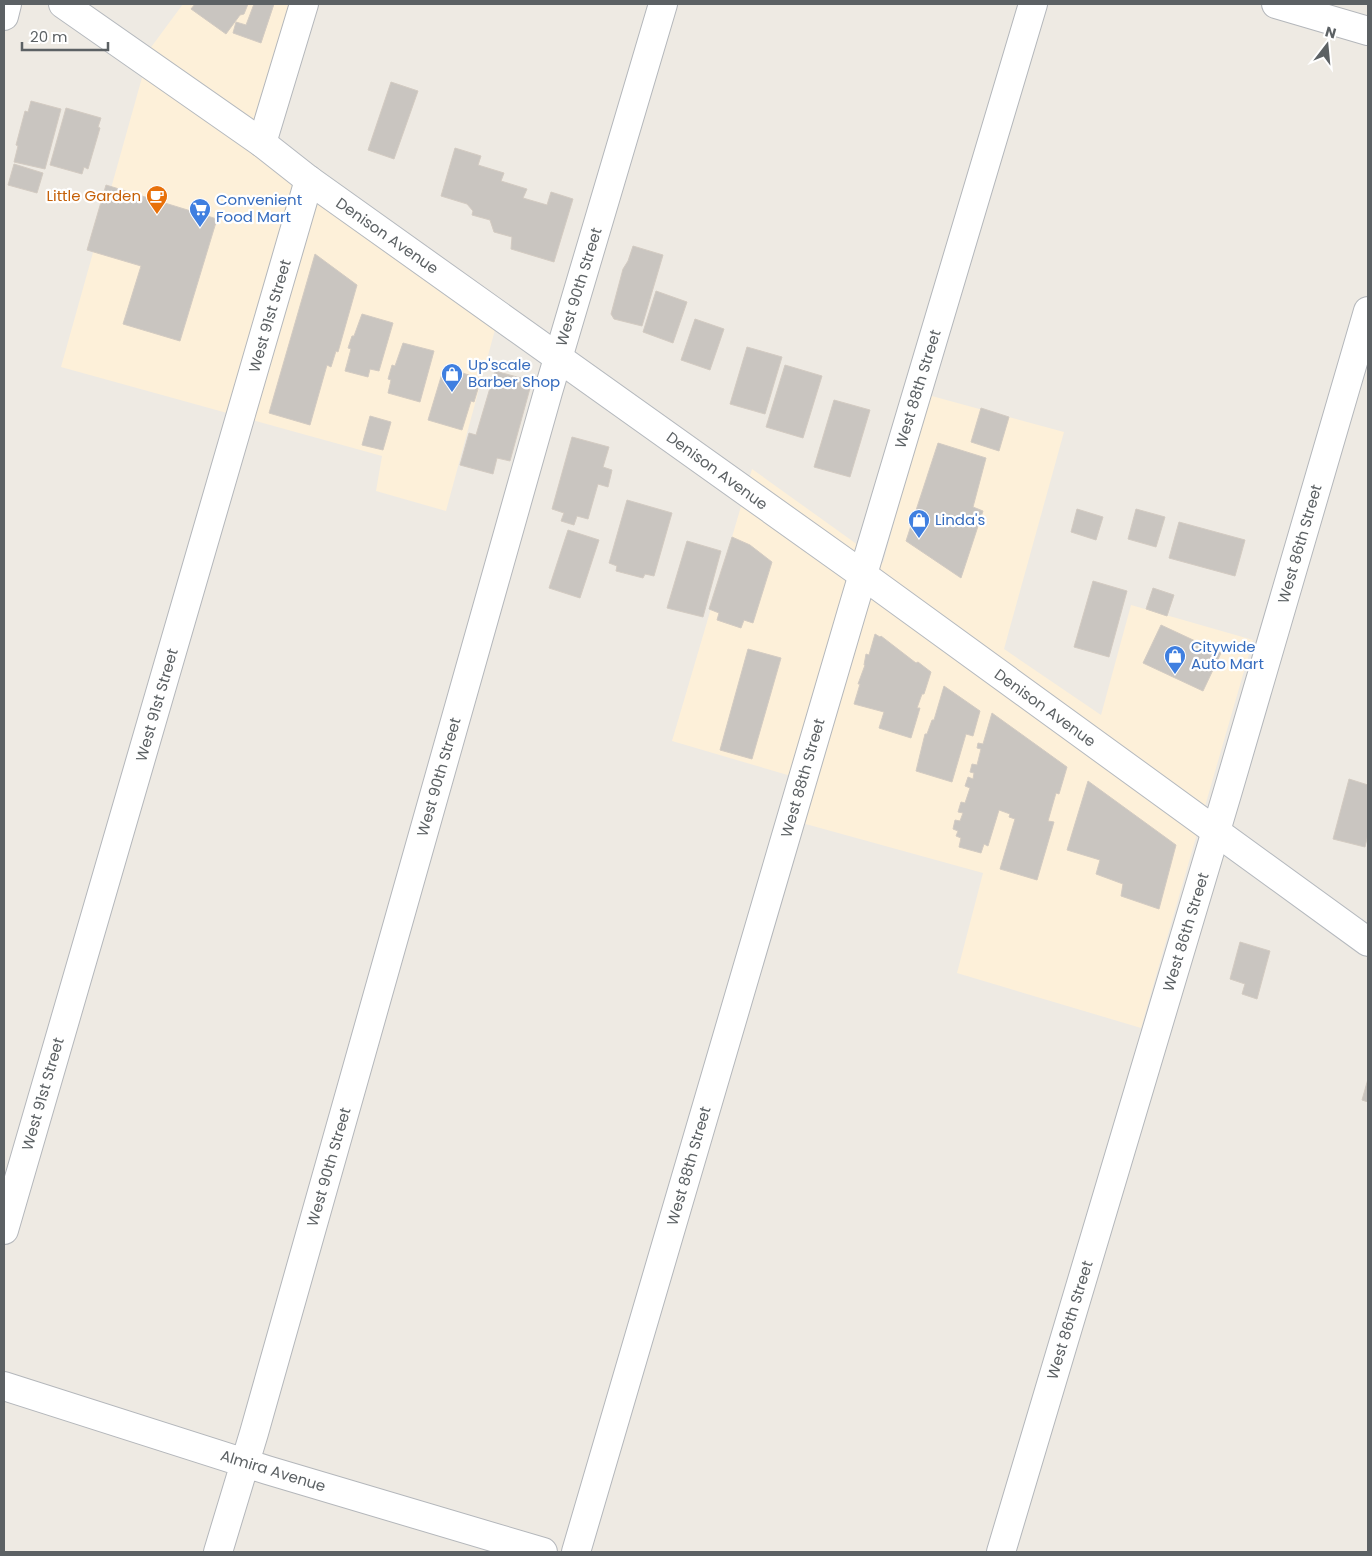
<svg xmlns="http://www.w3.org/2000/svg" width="1372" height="1556" font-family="Poppins,sans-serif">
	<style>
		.commercial { fill: #fdf0d9 }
		.building { fill: #c9c5c0; stroke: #d3cbc2 }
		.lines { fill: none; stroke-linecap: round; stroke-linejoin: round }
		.minor-casing { stroke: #b4b7bb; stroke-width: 30 }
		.secondary-casing { stroke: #b5b9be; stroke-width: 30 }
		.minor { stroke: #fff; stroke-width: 28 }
		.secondary { stroke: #fff; stroke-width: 28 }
		.labels { text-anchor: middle; stroke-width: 4.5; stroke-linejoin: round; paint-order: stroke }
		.food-label { font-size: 15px; fill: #c56008; stroke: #fff; text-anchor: end }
		.shop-label { font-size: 15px; fill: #366cbe; stroke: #fff; text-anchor: start }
		.street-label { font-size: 15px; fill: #5c6164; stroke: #fff }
	</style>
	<rect width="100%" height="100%" fill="#eeeae3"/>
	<path class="commercial" d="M183,4H291L245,146L496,326L446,511L376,491L382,456L61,367L143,74L135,69Z
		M928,395L1064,432L1004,649L1101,715L1131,605L1253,640L1141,1028L957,973L983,873L802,823L815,783L672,741L752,469L883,563Z"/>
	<path class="building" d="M195,4H248L244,14L240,15L226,34L191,9Z
		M254,4H274L261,43L233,33L236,22L246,25Z
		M391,82L418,91L394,159L368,150Z
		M31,101L61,109L45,169L14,162L18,146L16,145L25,111L28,112Z
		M66,108L101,118L98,127L100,128L88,169L84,167L82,174L50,165Z
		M455,148L481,156L478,165L504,173L501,181L527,189L523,198L547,205L551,192L573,199L554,262L511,249L512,237L494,232L490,220L472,215L473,211L467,204L441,196Z
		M14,164L43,173L37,193L8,185Z
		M106,185L217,219L180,341L123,324L141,266L87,250Z
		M633,246L663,255L642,326L614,319L611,314L623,269L628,261Z
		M315,254L357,285L338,352L336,351L331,367L327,365L310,425L269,413Z
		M656,291L687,302L673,343L643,332Z
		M362,314L393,323L379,371L370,369L368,377L345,371L351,349L348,348L352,336H354Z
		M695,319L724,329L710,370L681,360Z
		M403,343L434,351L420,402L388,393L391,380L388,379L392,365L395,366Z
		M747,347L782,357L765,414L730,404Z
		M785,365L822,376L803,438L766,427Z
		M444,367L481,379L474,402L471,401L462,430L428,420Z
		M495,371L532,381L510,461L497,458L493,474L460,465L469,433L476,435Z
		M834,400L870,410L850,477L814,467Z
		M981,408L1009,417L999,451L971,442Z
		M370,416L391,422L383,450L362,445Z
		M572,437L609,447L603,467L612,470L608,487L598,484L588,519L577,516L574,525L561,521L564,513L552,509Z
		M938,443L986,458L973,507L983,511L961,578L906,541Z
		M627,500L672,513L654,576L645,574L643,578L616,571L617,566L609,563Z
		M1077,509L1103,517L1096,540L1071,532Z
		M1136,509L1165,517L1156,547L1128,539Z
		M1179,522L1245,540L1235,576L1169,558Z
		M568,530L599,540L580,598L549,588Z
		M732,537L750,545L772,562L753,623L744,620L741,628L717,620L719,613L709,609Z
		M687,541L721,551L703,617L667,608Z
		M1093,581L1127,591L1109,657L1074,647Z
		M1153,588L1174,595L1167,616L1146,609Z
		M1161,625L1221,653L1203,691L1143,663Z
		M875,634L880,637L881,636L916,663L918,662L931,672L924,694H922L917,708H920L911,738L879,728L884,712L854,704L860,684H858L865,665H864L866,654L869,655Z
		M748,649L781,658L752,759L720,750Z
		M944,686L980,711L973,736L966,734L952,782L916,771L925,734H927L932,720H934Z
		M992,713L1067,767L1059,794L1056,793L1048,821L1054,822L1037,880L1000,869L1015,819L1009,817L1010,814L999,810L988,846L984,844L981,853L959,847L961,838L956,836L958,831L953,829L955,820L960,821L963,813L958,812L961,802L965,803L970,788L965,786L968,777L973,779L974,773L970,772L972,764L977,765L981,749L977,748L978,743L983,744Z
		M1349,779L1368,785V834L1365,847L1333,839Z
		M1088,781L1176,845L1159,909L1121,896L1123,884L1096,874L1100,860L1067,850Z
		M1240,942L1270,951L1257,999L1242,994L1245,984L1230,979Z
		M1368,1079V1102L1362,1100Z"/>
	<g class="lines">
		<g class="minor-casing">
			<path id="minor" d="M1276,4L1368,31
				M4,16L7,4
				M262,143L304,4
				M4,1230L309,180
				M4,1386L267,1470L543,1552
				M218,1552L254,1433L548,392L663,4
				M576,1552L852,611L1033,4
				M1001,1552L1227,794L1368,311"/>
		</g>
		<g class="secondary-casing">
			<path id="secondary" d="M63,4L262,143L309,180L863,575L1368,942"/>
		</g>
		<use href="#minor" class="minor"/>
		<use href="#secondary" class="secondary"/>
	</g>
	<defs>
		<g id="cafe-pin" transform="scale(1.125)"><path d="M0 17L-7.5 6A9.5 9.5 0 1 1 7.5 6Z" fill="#e8710a" stroke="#fff"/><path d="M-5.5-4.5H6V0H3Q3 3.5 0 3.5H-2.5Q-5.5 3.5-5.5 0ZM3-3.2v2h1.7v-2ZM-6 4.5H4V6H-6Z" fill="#fff"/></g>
		<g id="supermarket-pin" transform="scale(1.125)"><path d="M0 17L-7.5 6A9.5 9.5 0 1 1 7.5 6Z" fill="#3f7fe0" stroke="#fff"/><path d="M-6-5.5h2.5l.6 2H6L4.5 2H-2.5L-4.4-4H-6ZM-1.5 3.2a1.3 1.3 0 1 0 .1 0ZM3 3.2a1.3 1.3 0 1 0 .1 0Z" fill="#fff"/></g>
		<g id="shop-pin" transform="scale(1.125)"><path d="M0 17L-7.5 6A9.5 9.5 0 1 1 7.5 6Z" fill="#3f7fe0" stroke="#fff"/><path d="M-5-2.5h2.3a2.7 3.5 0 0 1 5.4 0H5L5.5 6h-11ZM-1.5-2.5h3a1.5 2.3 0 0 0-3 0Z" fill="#fff"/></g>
	</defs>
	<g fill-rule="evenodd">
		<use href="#cafe-pin" x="157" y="196"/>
		<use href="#supermarket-pin" x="200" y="209"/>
		<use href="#shop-pin" x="452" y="374"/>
		<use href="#shop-pin" x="919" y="520"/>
		<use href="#shop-pin" x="1175" y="656"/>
	</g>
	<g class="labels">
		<g class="food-label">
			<text x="141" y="201">Little Garden</text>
		</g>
		<g class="shop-label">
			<text x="216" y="205">Convenient<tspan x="216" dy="17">Food Mart</tspan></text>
			<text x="468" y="370">Up'scale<tspan x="468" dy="17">Barber Shop</tspan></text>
			<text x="935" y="525">Linda's</text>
			<text x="1191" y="652">Citywide<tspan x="1191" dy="17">Auto Mart</tspan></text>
		</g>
		<g class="street-label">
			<text transform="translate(387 236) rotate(35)" y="5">Denison Avenue</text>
			<text transform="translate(579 287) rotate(-73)" y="5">West 90th Street</text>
			<text transform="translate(270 316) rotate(-74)" y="5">West 91st Street</text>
			<text transform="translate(918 389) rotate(-73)" y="5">West 88th Street</text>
			<text transform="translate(717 471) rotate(36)" y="5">Denison Avenue</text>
			<text transform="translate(1300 544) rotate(-74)" y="5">West 86th Street</text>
			<text transform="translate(157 705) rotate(-74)" y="5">West 91st Street</text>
			<text transform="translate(1045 708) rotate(36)" y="5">Denison Avenue</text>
			<text transform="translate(439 777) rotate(-74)" y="5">West 90th Street</text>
			<text transform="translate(803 778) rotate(-74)" y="5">West 88th Street</text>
			<text transform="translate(1186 932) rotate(-73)" y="5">West 86th Street</text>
			<text transform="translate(43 1094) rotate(-74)" y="5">West 91st Street</text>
			<text transform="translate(689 1166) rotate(-74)" y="5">West 88th Street</text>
			<text transform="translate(329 1167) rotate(-74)" y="5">West 90th Street</text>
			<text transform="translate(1070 1320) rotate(-73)" y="5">West 86th Street</text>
			<text transform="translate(273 1471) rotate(17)" y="5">Almira Avenue</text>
		</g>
	</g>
	<rect width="1372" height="1556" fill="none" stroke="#5c6164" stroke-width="10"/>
	<g transform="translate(1327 45) rotate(16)" stroke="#ffffff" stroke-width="4" paint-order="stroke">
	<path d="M0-4L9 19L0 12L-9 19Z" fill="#5c6164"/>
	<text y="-8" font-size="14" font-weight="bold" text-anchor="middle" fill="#5c6164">N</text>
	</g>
	<path d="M22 42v8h86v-8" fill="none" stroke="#5c6164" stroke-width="2.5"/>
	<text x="30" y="42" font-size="15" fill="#5c6164" stroke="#ffffff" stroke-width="4" paint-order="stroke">20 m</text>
</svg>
